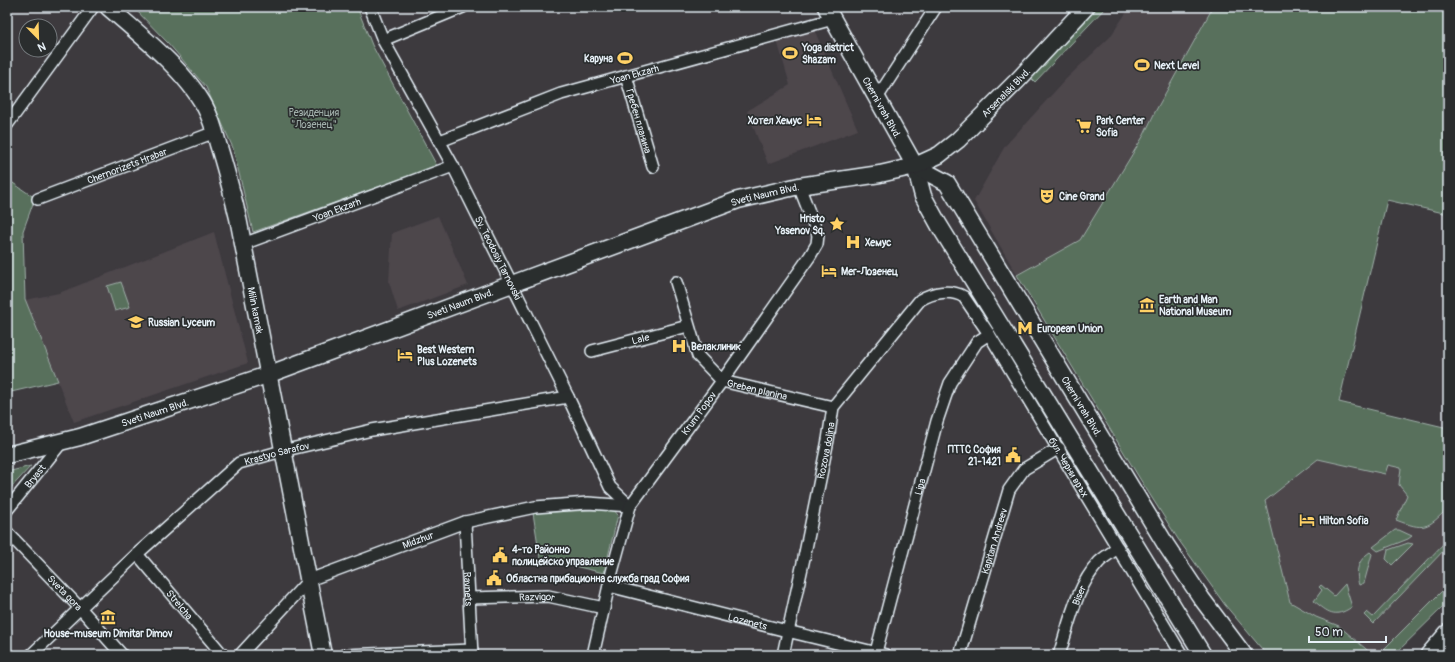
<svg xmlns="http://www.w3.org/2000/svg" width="1455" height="662" font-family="Pangolin,sans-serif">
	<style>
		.built { fill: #4d464c }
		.green { fill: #586f5b; stroke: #a0b0aa }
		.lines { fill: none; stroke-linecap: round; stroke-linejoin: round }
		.street-casing { stroke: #e8f1f8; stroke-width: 14 }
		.secondary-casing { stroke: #e8f1f8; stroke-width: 19 }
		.primary-casing { stroke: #e8f1f8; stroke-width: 20 }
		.street { stroke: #2a2d2e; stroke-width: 11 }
		.secondary { stroke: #2a2d2e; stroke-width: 16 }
		.primary { stroke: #2a2d2e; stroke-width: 17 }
		.labels { text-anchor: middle; stroke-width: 3.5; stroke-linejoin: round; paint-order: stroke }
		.poi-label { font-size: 10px; font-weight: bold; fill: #e8f1f8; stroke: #2a2d2e; text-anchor: start }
		.street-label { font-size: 10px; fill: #e8f1f8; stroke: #2a2d2e }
		.park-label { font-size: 10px; fill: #a7b6b1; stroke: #2a2d2e }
	</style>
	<rect width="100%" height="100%" fill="#3d3a3e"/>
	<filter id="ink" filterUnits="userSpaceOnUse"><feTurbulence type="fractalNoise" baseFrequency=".025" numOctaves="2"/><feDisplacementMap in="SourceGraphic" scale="8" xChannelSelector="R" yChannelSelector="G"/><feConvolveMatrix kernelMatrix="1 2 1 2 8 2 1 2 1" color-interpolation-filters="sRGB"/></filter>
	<g filter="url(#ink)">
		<path class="built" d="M1130,7H1213L1155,112L1144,135L1080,240L1017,275L974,201L1005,146L1066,79L1110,37Z
			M813,27L858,130L768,164L747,111L790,85L776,37Z
			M438,216L468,285L398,311L389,282L392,233Z
			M214,232L248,363L74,422L25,300L59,293Z
			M1318,459L1385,474L1388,465L1448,479V585L1378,655H1373L1339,626L1316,617L1290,602L1265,501Z"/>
		<path class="green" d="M133,7H357L372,45L437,166L253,232L233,148L206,87L168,43Z
			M1098,7H1106L1035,82L1031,78Z
			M1213,7H1448V214L1387,200L1339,402L1448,428V508C1427,529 1425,531 1396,520L1407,495L1399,485L1401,468L1388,465L1385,474L1318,459L1265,501L1290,602L1316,617L1339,626L1373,655H1267L1225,605L1178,539L1140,479L1017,275L1080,240L1144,135L1155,112Z
			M7,179L35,198L23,231L25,299L58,381L7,393Z
			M121,282L130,307L115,311L107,286Z
			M31,466L7,492V472Z
			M613,509L618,515L604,573L540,558L533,513Z
			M1395,530H1399L1412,536L1408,539L1378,551L1373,547Z
			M1448,539V546L1373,624L1364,615L1367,612L1373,617Z
			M1408,543L1413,544L1392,565L1386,559L1388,550Z
			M1370,552L1372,554L1364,583L1359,585C1355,571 1358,560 1370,552Z
			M1345,584L1352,607C1334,619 1328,612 1314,601L1322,590L1319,587L1321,585L1334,596Z
			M1448,585V602L1394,655H1378Z"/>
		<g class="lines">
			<g class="street-casing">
				<g id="street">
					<path id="s1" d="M370,7L383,40L453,166L568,397L610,487L630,506"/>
					<path d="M383,40L463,7"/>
					<path id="s2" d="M626,76L653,167"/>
					<path d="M877,98L936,7"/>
					<path d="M7,125L93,7"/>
					<path id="s3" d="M440,141L561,94L833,19"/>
					<path id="s4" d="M38,199L215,132"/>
					<path id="s5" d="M243,244L453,166"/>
					<path id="s6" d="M676,282L698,356L722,381L833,407"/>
					<path id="s7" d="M592,351L688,326"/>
					<path id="s8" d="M7,510L62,442"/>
					<path id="s9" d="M465,522L472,655"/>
					<path id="s10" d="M7,532L81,609L122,655"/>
					<path id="s11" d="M137,554L223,655"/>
					<path id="s12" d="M609,586L787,631L886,655"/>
					<path id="s13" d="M469,598L548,596L604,608"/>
					<path id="s14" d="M876,652L937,421L950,383L977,342L989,334"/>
					<path id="s15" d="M31,655L137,554L239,463L282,451L372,430L568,397"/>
					<path id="s16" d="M240,655L309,580L465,522L535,507L588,503L630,506"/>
					<path d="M344,655L472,650"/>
					<path id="s17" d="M593,655L612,572L630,506L722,381L810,256L817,244L818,235L799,186"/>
					<path id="s18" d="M783,655L804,558L828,440L833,407L920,300C933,292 951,289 964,297L989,334L1182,655"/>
					<path id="s19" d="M960,655L1009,490L1024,469L1059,448"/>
					<path id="s20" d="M1059,655C1069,624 1076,587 1099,562C1104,557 1112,552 1118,548"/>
				</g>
			</g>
			<g class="secondary-casing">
				<g id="secondary">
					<path id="s21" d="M108,7C139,34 185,70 205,107C211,118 215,132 218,144C226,169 232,193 238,218L323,655"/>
					<path id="s22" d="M826,7L915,166L923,196L939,225L1203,655"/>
					<path id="s23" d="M915,166L947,183L1166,545L1202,599L1244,655"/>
					<path id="s24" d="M7,455L80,437L267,375L738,200L799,186L880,174L915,166L939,155L958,140L1018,80L1086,7"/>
				</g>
			</g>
			<g class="primary-casing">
				<path id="primary" d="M1429,655L1448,633"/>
			</g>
			<use href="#street" class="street"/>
			<use href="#secondary" class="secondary"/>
			<use href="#primary" class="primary"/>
		</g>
	</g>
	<defs>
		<g id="stadium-bare" transform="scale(1.2)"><path d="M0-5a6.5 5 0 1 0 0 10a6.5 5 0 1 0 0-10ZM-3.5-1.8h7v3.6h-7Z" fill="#ffd166" stroke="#2a2d2e" stroke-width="2.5" paint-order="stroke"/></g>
		<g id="hotel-bare" transform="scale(1.2)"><path d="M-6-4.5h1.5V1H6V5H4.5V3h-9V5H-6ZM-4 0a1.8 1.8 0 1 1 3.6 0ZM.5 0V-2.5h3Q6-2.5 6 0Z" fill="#ffd166" stroke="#2a2d2e" stroke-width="2.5" paint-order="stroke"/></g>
		<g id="supermarket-bare" transform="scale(1.2)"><path d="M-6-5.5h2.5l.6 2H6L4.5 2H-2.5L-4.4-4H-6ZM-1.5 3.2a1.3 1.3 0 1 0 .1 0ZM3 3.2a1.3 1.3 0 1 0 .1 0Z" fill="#ffd166" stroke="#2a2d2e" stroke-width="2.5" paint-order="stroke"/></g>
		<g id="theatre-bare" transform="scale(1.2)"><path d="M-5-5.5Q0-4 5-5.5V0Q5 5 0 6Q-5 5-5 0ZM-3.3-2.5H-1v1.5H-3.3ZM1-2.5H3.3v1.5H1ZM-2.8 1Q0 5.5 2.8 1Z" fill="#ffd166" stroke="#2a2d2e" stroke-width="2.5" paint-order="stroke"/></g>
		<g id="sight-bare" transform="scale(1.2)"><path d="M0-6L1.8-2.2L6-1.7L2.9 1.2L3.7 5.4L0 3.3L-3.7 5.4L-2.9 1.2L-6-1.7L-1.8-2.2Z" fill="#ffd166" stroke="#2a2d2e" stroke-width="2.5" paint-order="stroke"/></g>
		<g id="hospital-bare" transform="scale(1.2)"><path d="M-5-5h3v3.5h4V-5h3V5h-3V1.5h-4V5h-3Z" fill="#ffd166" stroke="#2a2d2e" stroke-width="2.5" paint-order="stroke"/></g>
		<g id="museum-bare" transform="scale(1.2)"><path d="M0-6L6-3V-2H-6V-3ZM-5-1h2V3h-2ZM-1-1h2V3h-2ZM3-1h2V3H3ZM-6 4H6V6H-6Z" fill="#ffd166" stroke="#2a2d2e" stroke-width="2.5" paint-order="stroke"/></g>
		<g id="school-bare" transform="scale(1.2)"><path d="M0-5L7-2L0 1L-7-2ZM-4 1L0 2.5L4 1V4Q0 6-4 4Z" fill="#ffd166" stroke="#2a2d2e" stroke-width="2.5" paint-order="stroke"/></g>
		<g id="metro-bare" transform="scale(1.2)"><path d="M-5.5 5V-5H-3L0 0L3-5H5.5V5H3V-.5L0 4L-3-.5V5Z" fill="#ffd166" stroke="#2a2d2e" stroke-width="2.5" paint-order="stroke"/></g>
		<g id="civic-bare" transform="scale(1.2)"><path d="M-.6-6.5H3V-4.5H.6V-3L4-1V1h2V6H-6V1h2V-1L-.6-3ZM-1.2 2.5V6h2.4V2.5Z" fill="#ffd166" stroke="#2a2d2e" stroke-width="2.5" paint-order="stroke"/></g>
	</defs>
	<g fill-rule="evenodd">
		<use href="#stadium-bare" x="790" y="53"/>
		<use href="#stadium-bare" x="625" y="58"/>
		<use href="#stadium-bare" x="1142" y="65"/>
		<use href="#hotel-bare" x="814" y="120"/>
		<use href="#supermarket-bare" x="1084" y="126"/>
		<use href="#theatre-bare" x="1047" y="196"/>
		<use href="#sight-bare" x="837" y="224"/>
		<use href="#hospital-bare" x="853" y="242"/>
		<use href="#hotel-bare" x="829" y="271"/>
		<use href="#museum-bare" x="1147" y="305"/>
		<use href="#school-bare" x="136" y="322"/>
		<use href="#metro-bare" x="1025" y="328"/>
		<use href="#hospital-bare" x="679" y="346"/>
		<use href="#hotel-bare" x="405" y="355"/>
		<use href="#civic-bare" x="1013" y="455"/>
		<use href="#hotel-bare" x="1307" y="520"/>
		<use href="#civic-bare" x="500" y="555"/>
		<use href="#civic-bare" x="494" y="578"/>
		<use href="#museum-bare" x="108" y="617"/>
	</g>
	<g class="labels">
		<g class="poi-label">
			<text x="802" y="51">Yoga district<tspan x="802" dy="12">Shazam</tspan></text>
			<text x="613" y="62" text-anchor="end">Каруна</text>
			<text x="1154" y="69">Next Level</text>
			<text x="802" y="124" text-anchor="end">Хотел Хемус</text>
			<text x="1096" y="124">Park Center<tspan x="1096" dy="12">Sofia</tspan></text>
			<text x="1059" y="200">Cine Grand</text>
			<text x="825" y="222" text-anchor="end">Hristo<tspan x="825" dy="12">Yasenov Sq.</tspan></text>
			<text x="865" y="246">Хемус</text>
			<text x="841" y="275">Мег-Лозeнец</text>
			<text x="1159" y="303">Earth and Man<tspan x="1159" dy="12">National Museum</tspan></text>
			<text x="148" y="326">Russian Lyceum</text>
			<text x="1037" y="332">European Union</text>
			<text x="691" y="350">Велаклиник</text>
			<text x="417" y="353">Best Western<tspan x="417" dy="12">Plus Lozenets</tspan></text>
			<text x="1001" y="453" text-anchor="end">ПТТС София<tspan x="1001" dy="12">21-1421</tspan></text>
			<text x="1319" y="524">Hilton Sofia</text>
			<text x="512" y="553">4-то Районно<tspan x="512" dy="12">полицейско управление</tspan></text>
			<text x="506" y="582">Областна прибационна служба град София</text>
			<text x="108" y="637" text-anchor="middle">House-museum Dimitar Dimov</text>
		</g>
		<g class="street-label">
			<text dy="4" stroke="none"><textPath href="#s3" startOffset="206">Yoan Ekzarh</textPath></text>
			<text dy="4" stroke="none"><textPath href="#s24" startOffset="1073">Arsenalski Blvd.</textPath></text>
			<text dy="4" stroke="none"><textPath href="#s22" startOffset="115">Cherni vrah Blvd.</textPath></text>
			<text dy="4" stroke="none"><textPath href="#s2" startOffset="47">Гребен планина</textPath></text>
			<text dy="4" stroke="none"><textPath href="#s4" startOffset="95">Chernorizets Hrabar</textPath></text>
			<text dy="4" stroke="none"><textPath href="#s24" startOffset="802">Sveti Naum Blvd.</textPath></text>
			<text dy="4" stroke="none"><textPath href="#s5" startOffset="100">Yoan Ekzarh</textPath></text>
			<text dy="4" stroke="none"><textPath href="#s1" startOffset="282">Sv. Teodosiy Tarnovski</textPath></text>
			<text dy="4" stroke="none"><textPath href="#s24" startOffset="478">Sveti Naum Blvd.</textPath></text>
			<text dy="4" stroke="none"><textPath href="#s21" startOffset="350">Milin kamak</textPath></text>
			<text dy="4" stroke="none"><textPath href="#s7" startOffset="50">Lale</textPath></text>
			<text dy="4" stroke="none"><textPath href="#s6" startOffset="148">Greben planina</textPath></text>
			<text dy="4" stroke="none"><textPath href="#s23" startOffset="297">Cherni vrah Blvd.</textPath></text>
			<text dy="4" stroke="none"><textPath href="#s24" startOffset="154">Sveti Naum Blvd.</textPath></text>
			<text dy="4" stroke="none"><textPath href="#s17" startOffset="269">Krum Popov</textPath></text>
			<text dy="4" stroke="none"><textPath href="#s18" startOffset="209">Rozova dolina</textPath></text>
			<text dy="4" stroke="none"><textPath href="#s15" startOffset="322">Krastyo Sarafov</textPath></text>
			<text dy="4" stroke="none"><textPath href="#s18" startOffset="637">бул. Черни връх</textPath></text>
			<text dy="4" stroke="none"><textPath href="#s8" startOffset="44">Bryast</textPath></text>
			<text dy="4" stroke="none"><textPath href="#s14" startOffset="171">Lipa</textPath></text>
			<text dy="4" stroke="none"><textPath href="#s16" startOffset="218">Midzhur</textPath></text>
			<text dy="4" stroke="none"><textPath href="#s19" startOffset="119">Kapitan Andreev</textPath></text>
			<text dy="4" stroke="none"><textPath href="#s9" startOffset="67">Ravnets</textPath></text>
			<text dy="4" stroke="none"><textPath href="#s10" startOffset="84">Sveta gora</textPath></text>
			<text dy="4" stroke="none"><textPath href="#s20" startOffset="63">Biser</textPath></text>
			<text dy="4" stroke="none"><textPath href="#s13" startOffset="68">Razvigor</textPath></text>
			<text dy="4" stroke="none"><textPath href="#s11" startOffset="66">Strelcha</textPath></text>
			<text dy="4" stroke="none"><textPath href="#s12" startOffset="143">Lozenets</textPath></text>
		</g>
		<g class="park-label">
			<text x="314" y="116">Резиденция<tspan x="314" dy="12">"Лозенец"</tspan></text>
		</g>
	</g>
	<rect width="1455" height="662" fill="none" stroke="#2a2d2e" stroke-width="24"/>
	<rect x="12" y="12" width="1431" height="638" fill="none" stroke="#e8f1f8" stroke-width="1.5" filter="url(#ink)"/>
	<g transform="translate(38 38) rotate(157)"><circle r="19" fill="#2a2d2e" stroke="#767b7f"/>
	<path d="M0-3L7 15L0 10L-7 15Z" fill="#ffd166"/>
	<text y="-6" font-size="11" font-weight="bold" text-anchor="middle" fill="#e8f1f8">N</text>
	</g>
	<path d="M1309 636v6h77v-6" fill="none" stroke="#e8f1f8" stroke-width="2"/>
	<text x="1315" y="636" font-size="12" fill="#e8f1f8" stroke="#2a2d2e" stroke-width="3" paint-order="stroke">50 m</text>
</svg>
